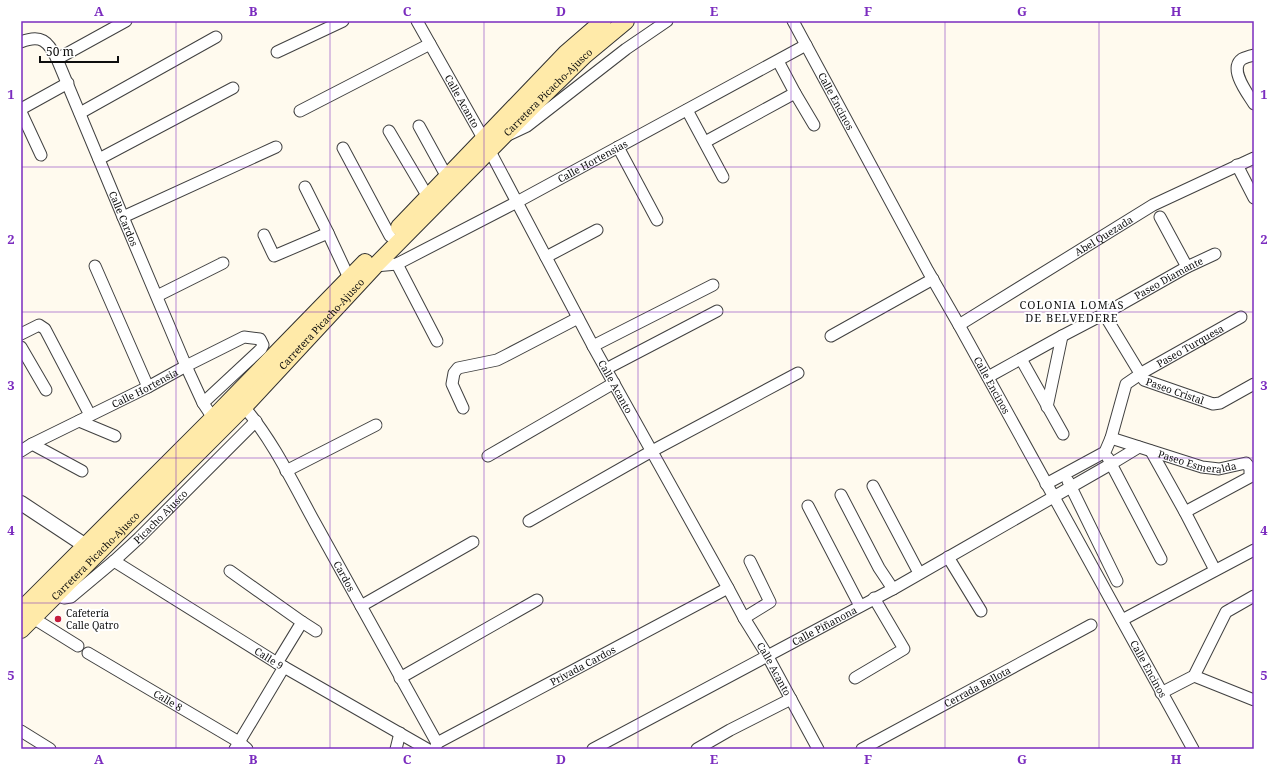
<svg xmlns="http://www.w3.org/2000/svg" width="1275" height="770" font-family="'Noto Serif',serif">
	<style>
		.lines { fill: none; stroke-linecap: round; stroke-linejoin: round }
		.minor-casing { stroke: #414141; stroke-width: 13 }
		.tertiary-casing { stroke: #414141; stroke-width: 16 }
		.secondary-casing { stroke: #303030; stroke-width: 18 }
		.minor { stroke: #fff; stroke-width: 11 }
		.tertiary { stroke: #fff; stroke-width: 14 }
		.secondary { stroke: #ffeaa9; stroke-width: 16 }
		.grid { fill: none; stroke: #7b2cbf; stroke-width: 1; stroke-opacity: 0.55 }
		.poi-dot { fill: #c51e3d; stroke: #fff; stroke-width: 1.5 }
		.labels { text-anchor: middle; stroke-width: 4; stroke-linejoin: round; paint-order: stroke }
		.street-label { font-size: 10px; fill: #0e0e0e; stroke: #fff }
		.poi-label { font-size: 10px; fill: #0e0e0e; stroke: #fff; text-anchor: start }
		.neighbourhood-label { font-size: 11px; letter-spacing: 1px; fill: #0e0e0e; stroke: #fff }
		.neatline { fill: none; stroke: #7b2cbf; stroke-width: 1.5 }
		.grid-label { font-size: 13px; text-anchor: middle; font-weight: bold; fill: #7b2cbf }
	</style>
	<rect width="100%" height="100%" fill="#fffaee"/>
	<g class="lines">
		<g class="minor-casing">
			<g id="minor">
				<path id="s1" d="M417,21L483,138L593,346L728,588L744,618L767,655L818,749"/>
				<path id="s2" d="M793,21L928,271L959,325L1193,749"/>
				<path id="s3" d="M21,42C41,34 48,41 57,59L123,217L186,366L203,403L213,418"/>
				<path d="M277,52L343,21"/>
				<path d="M1254,55C1250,56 1246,57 1242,59C1228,69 1248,94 1254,104"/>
				<path d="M57,59L126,21"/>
				<path d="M795,93L814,125"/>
				<path d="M21,109L68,83"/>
				<path d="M687,110L723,177"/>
				<path d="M300,111L430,44"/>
				<path d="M21,112L41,155"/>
				<path d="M80,113L216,37"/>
				<path d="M419,126L447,177"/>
				<path d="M389,131L428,197"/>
				<path d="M510,134L527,126L626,49L667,21"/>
				<path d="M705,142L795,93L778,61"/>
				<path d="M618,147L657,220"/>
				<path d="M343,148L390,236"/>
				<path d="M99,159L233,88"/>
				<path d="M1237,165L1254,198"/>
				<path d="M305,187L328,233L349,278"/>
				<path d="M123,217L276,147"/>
				<path d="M1160,217L1187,267"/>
				<path d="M264,235L274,256L328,233"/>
				<path d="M546,257L597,230"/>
				<path d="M397,264L437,341"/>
				<path d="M95,266L148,387"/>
				<path id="s4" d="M375,266L397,264L517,202L806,45"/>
				<path d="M157,296L223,263"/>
				<path id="s5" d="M1104,314L1144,380L1213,404L1220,403L1254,384"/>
				<path id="s6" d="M959,325L1153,205L1254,158"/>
				<path d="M21,334L39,325L45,329L90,415"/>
				<path d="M831,336L933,279"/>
				<path d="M593,346L713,285"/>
				<path d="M21,347L46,390"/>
				<path d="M1021,359L1063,434"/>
				<path d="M606,369L717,311"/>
				<path id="s7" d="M988,377L1062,336L1104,314L1187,267L1215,254"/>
				<path id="s8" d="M244,407C272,439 294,485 315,523C356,596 396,670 437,743L435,749"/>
				<path d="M1047,407L1062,336"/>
				<path d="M463,408L452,384L454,373L458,368L497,360L505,356L578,318"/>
				<path d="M79,421L115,436"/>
				<path id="s9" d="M1111,438L1202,467L1219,469L1246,463L1250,468V477L1185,512"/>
				<path d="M32,444L82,471"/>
				<path id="s10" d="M21,451L32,444L148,387L186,366L244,337L260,339L263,345L261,349L203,403"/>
				<path d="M1151,451L1185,512L1215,570"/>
				<path d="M488,456L614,383"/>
				<path d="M1108,458L1161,559"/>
				<path d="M286,471L376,425"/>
				<path d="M1068,481L1117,581"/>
				<path id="s11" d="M1046,484L1105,452L1111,438L1126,384L1145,371L1241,317"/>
				<path d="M873,486L919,573"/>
				<path d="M841,495L879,568L893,589"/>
				<path d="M808,506L860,606"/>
				<path d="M529,521L652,451L798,373"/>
				<path d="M948,557L981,611"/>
				<path id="s12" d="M114,561L277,663L427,749"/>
				<path d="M230,571L302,622L277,663"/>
				<path id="s13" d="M56,595L64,598L71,597L114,561L139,538L256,421"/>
				<path d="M361,606L473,542"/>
				<path d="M33,618L78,646"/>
				<path d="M744,618L770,602L750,561"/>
				<path d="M1122,620L1254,550"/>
				<path d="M302,622L316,631"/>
				<path id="s14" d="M88,653L239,742L247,749"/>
				<path d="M1194,676L1254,700"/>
				<path d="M400,678L537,600"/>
				<path d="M855,678L904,649L874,598"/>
				<path d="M1161,693L1194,676L1226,612L1254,596"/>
				<path d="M21,731L50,749"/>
				<path id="s15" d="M437,743L728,588"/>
				<path d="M235,749L284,667"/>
				<path d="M396,749L400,733"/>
				<path id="s16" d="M593,749L893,589L1111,464L1139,447"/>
				<path d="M697,749L730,730L791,699"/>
				<path id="s17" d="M862,749L1091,625"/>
			</g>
		</g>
		<g class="tertiary-casing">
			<path id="tertiary" d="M21,503L86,546L93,552"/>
		</g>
		<g class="secondary-casing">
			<g id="secondary">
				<path d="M399,227L566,53L603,21"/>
				<path d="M21,610L213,418L365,262"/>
				<path id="s18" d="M21,630L244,407L375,266L544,95L585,55L626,21"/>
			</g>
		</g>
		<use href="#minor" class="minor"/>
		<use href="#tertiary" class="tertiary"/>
		<use href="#secondary" class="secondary"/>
	</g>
	<path class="grid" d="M176,21V749M330,21V749M484,21V749M638,21V749M791,21V749M945,21V749M1099,21V749M21,167H1254M21,312H1254M21,458H1254M21,603H1254"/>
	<circle class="poi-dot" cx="58" cy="619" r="4"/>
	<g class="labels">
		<g class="street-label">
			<text dy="4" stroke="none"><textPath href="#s18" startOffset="753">Carretera Picacho-Ajusco</textPath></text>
			<text dy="4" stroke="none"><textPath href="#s1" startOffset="92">Calle Acanto</textPath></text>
			<text dy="4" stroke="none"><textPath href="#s2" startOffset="91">Calle Encinos</textPath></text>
			<text dy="4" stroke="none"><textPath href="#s4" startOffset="243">Calle Hortensias</textPath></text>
			<text dy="4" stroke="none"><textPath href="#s3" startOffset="219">Calle Cardos</textPath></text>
			<text dy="4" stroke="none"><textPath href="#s6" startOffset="170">Abel Quezada</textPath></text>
			<text dy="4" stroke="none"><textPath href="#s7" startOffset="206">Paseo Diamante</textPath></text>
			<text dy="4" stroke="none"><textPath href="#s18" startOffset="429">Carretera Picacho-Ajusco</textPath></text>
			<text dy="4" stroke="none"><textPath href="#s11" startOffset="213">Paseo Turquesa</textPath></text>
			<text dy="4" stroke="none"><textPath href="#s2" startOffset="415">Calle Encinos</textPath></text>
			<text dy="4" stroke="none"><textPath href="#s1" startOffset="416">Calle Acanto</textPath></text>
			<text dy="4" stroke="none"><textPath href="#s10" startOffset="139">Calle Hortensia</textPath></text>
			<text dy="4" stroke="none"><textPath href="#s5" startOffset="110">Paseo Cristal</textPath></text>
			<text dy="4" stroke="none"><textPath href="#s9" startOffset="90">Paseo Esmeralda</textPath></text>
			<text dy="4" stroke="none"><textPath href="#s13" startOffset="136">Picacho Ajusco</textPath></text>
			<text dy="4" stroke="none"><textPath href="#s18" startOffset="105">Carretera Picacho-Ajusco</textPath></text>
			<text dy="4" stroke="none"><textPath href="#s8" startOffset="197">Cardos</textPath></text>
			<text dy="4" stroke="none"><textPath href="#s16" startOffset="262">Calle Piñanona</textPath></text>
			<text dy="4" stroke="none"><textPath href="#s12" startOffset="183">Calle 9</textPath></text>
			<text dy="4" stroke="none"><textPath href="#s15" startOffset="165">Privada Cardos</textPath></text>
			<text dy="4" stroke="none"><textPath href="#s1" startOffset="740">Calle Acanto</textPath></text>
			<text dy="4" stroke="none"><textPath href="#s2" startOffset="739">Calle Encinos</textPath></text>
			<text dy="4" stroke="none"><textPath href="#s17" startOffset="131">Cerrada Bellota</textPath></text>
			<text dy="4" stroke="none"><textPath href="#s14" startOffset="93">Calle 8</textPath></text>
		</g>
		<g class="poi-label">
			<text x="66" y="617">Cafetería<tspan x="66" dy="12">Calle Qatro</tspan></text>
		</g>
		<g class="neighbourhood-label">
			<text x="1072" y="309">COLONIA LOMAS<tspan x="1072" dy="13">DE BELVEDERE</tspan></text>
		</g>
	</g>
	<rect width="1275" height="770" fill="none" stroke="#ffffff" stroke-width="44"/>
	<path d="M40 56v6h78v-6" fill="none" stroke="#0e0e0e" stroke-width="2"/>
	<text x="46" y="56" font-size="12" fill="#0e0e0e" stroke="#ffffff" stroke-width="3" paint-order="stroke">50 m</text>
	<rect x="22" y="22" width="1231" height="726" class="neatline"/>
	<g class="grid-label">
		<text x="99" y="16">A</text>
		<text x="253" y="16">B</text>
		<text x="407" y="16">C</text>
		<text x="561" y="16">D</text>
		<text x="714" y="16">E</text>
		<text x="868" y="16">F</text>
		<text x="1022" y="16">G</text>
		<text x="1176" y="16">H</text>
		<text x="11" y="99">1</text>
		<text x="1264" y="99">1</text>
		<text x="11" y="244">2</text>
		<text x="1264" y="244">2</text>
		<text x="11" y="390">3</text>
		<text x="1264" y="390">3</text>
		<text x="11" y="535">4</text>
		<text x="1264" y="535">4</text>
		<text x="11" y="680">5</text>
		<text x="1264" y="680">5</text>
		<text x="99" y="764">A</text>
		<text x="253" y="764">B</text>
		<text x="407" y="764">C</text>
		<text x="561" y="764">D</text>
		<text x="714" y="764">E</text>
		<text x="868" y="764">F</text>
		<text x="1022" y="764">G</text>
		<text x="1176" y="764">H</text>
	</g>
</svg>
